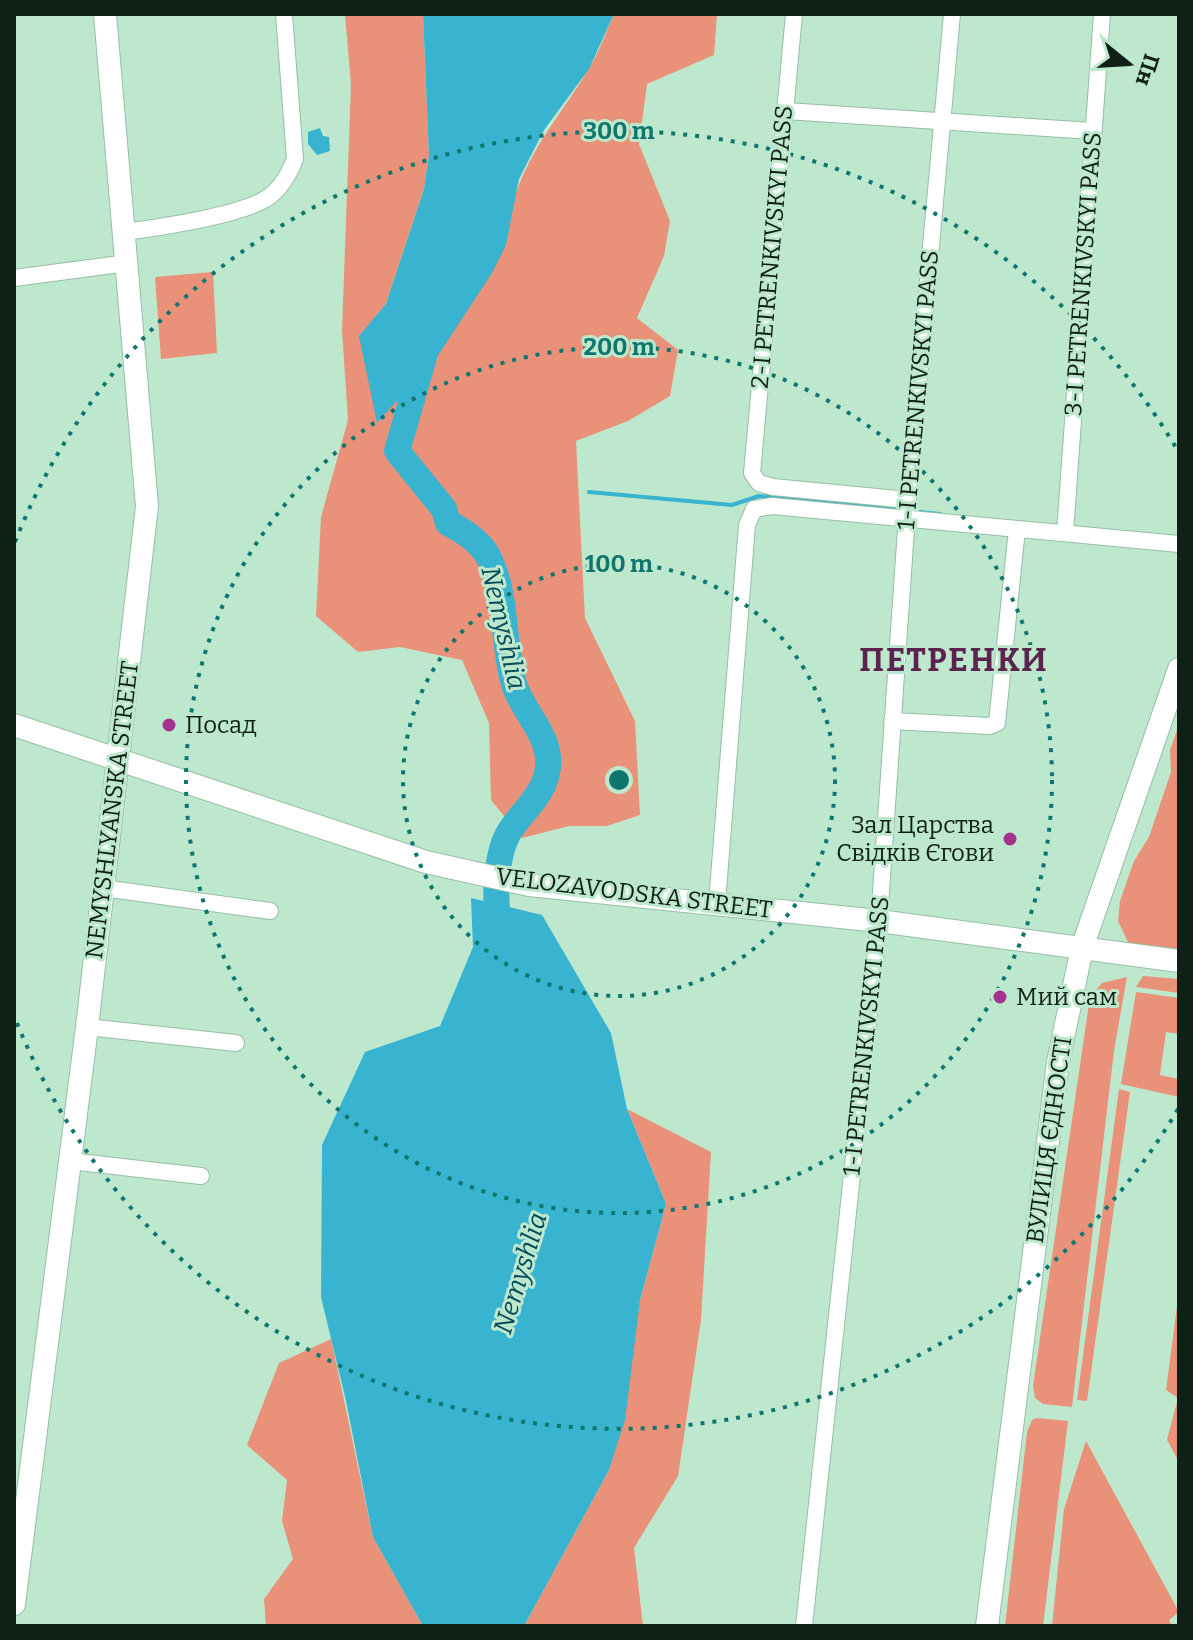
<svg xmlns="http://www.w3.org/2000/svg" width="1193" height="1640" font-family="Bitter,serif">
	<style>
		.green { fill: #e99279 }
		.water { fill: #38b3d0 }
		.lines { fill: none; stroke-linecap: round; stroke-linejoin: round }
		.stream { stroke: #38b3d0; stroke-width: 4 }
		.river { stroke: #38b3d0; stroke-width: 26 }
		.street-casing { stroke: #96bea5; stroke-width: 18 }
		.secondary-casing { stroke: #96bea5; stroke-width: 24 }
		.street { stroke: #fff; stroke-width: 16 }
		.secondary { stroke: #fff; stroke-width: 22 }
		.ring { fill: none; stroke: #0f766e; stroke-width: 4; stroke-dasharray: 4 8 }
		.poi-dot { fill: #a5328e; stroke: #bee8ce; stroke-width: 3 }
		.labels { text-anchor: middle; stroke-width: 6; stroke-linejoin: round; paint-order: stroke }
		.street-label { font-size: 24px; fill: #102016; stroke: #bee8ce }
		.poi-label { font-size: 24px; fill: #102016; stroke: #bee8ce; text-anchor: start }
		.water-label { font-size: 26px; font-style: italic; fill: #004b5a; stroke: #bee8ce }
		.district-label { font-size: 32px; font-weight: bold; letter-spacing: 2px; fill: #5b234e; stroke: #bee8ce }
		.centre { fill: #0f766e; stroke: #bee8ce; stroke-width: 4 }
		.ring-label { font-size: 24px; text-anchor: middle; font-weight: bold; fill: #0f766e; stroke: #bee8ce; stroke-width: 6; stroke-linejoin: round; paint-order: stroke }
	</style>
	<rect width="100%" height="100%" fill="#bee8ce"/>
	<path class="green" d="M345,14H423L429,155L424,189L386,304L360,336L511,210C526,152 558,120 588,70C599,53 606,32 614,14H717L714,55L647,84L639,144L670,221L664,256L637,318L678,350L670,396L628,421L576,441L585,618L635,721L640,815L607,826H569L522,838L491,800L489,723L462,660L400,647L358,652L316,616L321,517L348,420L342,330L351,85Z
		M213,272L217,353L161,359L155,277Z
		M1179,724V955L1129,944L1118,921L1120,901L1134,861L1149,837L1171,772L1170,750Z
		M1143,976L1179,979V993L1136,987Z
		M1127,977L1114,1051L1072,1407L1043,1404L1035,1398L1033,1386L1090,997L1102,983Z
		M1136,992L1179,998V1034L1166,1032L1160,1075L1179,1079V1097L1121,1084Z
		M1119,1089L1130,1092L1087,1401L1077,1400Z
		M627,1109L711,1152L701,1320L678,1476L634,1548L643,1626H524L609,1470L640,1300L666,1204Z
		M1179,1291V1462L1167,1440L1178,1398L1166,1390Z
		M331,1339L373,1537L423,1626H266L264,1599L293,1559L282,1521L287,1480L247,1445L279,1363Z
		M1037,1418L1068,1421L1043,1626H1005L1027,1432L1032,1420Z
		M1086,1441L1179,1612L1169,1620L1172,1626H1052L1064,1509Z"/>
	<path class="water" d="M423,14H614L589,69L544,130L519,179L506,245L492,273L439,354L377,423L359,336L386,304L424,189L429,155Z
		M320,128L323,136L329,137L330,151L317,155L308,144V132Z
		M471,898L542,915L611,1033L627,1109L666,1204L640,1300L625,1420L609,1470L524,1626H423L373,1537L346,1401L321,1297L322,1145L365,1052L440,1026L473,947Z"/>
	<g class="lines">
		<path class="stream" d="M589,492L732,505L759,496L896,509
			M920,512L940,514"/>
		<path class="river" d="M428,343L397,451L444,509L448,523C464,531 481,542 489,558C508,597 502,643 514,684C523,714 555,738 547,773C542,798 520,813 508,834C496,856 491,914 504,934"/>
		<g class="street-casing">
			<path id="street" d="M794,14L752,473L759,483L773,487L908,500
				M786,111L1092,131
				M125,232C162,227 228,217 260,202C278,194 288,177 295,159L284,14
				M14,278L128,263
				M1065,533L1102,14
				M892,721L989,726L997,723L1017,529
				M103,888L270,911
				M717,903L747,525L754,509L772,506L1179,544
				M87,1027L236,1043
				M70,1161L201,1176
				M804,1626L879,921L908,500L952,14"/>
		</g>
		<g class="secondary-casing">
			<path id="secondary" d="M14,725L426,862L529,885L879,921L1179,961
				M14,1604L87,1027L147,506L105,14
				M987,1626L1058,1062L1082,948L1179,669"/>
		</g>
		<use href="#street" class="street"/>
		<use href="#secondary" class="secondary"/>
	</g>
	<g class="ring">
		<circle cx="619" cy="780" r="216"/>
		<circle cx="619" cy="780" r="433"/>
		<path d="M1178 1109A649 649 0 0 1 15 1018M15 542A649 649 0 0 1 1178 451"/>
	</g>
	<g class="poi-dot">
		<circle cx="169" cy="725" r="8"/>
		<circle cx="1010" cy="839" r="8"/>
		<circle cx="1000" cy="997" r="8"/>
	</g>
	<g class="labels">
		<g class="street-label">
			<text transform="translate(772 247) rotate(-85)" y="8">2-I PETRENKIVSKYI PASS</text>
			<text transform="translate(1083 274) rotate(-86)" y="8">3-I PETRENKIVSKYI PASS</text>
			<text transform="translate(918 390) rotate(-85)" y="8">1-I PETRENKIVSKYI PASS</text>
			<text transform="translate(112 810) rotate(-83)" y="8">NEMYSHLYANSKA STREET</text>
			<text transform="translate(634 893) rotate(7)" y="8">VELOZAVODSKA STREET</text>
			<text transform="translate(866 1036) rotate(-84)" y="8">1-I PETRENKIVSKYI PASS</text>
			<text transform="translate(1049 1140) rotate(-82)" y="8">ВУЛИЦЯ ЄДНОСТІ</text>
		</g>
		<g class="poi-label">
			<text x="185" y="733">Посад</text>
			<text x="994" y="833" text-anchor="end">Зал Царства<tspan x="994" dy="28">Свідків Єгови</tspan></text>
			<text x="1016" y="1005">Мий сам</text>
		</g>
		<g class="water-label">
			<text transform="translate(504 628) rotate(77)" y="9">Nemyshlia</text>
			<text transform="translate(520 1273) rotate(-73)" y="9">Nemyshlia</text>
		</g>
		<g class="district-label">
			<text x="954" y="671">ПЕТРЕНКИ</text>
		</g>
	</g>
	<circle cx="619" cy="780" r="12" class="centre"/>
	<g class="ring-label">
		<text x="619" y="139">300 m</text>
		<text x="619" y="355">200 m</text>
		<text x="619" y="572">100 m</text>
	</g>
	<rect width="1193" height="1640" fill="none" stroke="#102016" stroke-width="32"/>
	<g transform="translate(1129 64) rotate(108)" stroke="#bee8ce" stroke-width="6" paint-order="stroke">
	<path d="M0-6L14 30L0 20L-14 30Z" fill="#102016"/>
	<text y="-12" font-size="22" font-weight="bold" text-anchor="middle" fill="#102016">Пн</text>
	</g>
</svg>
